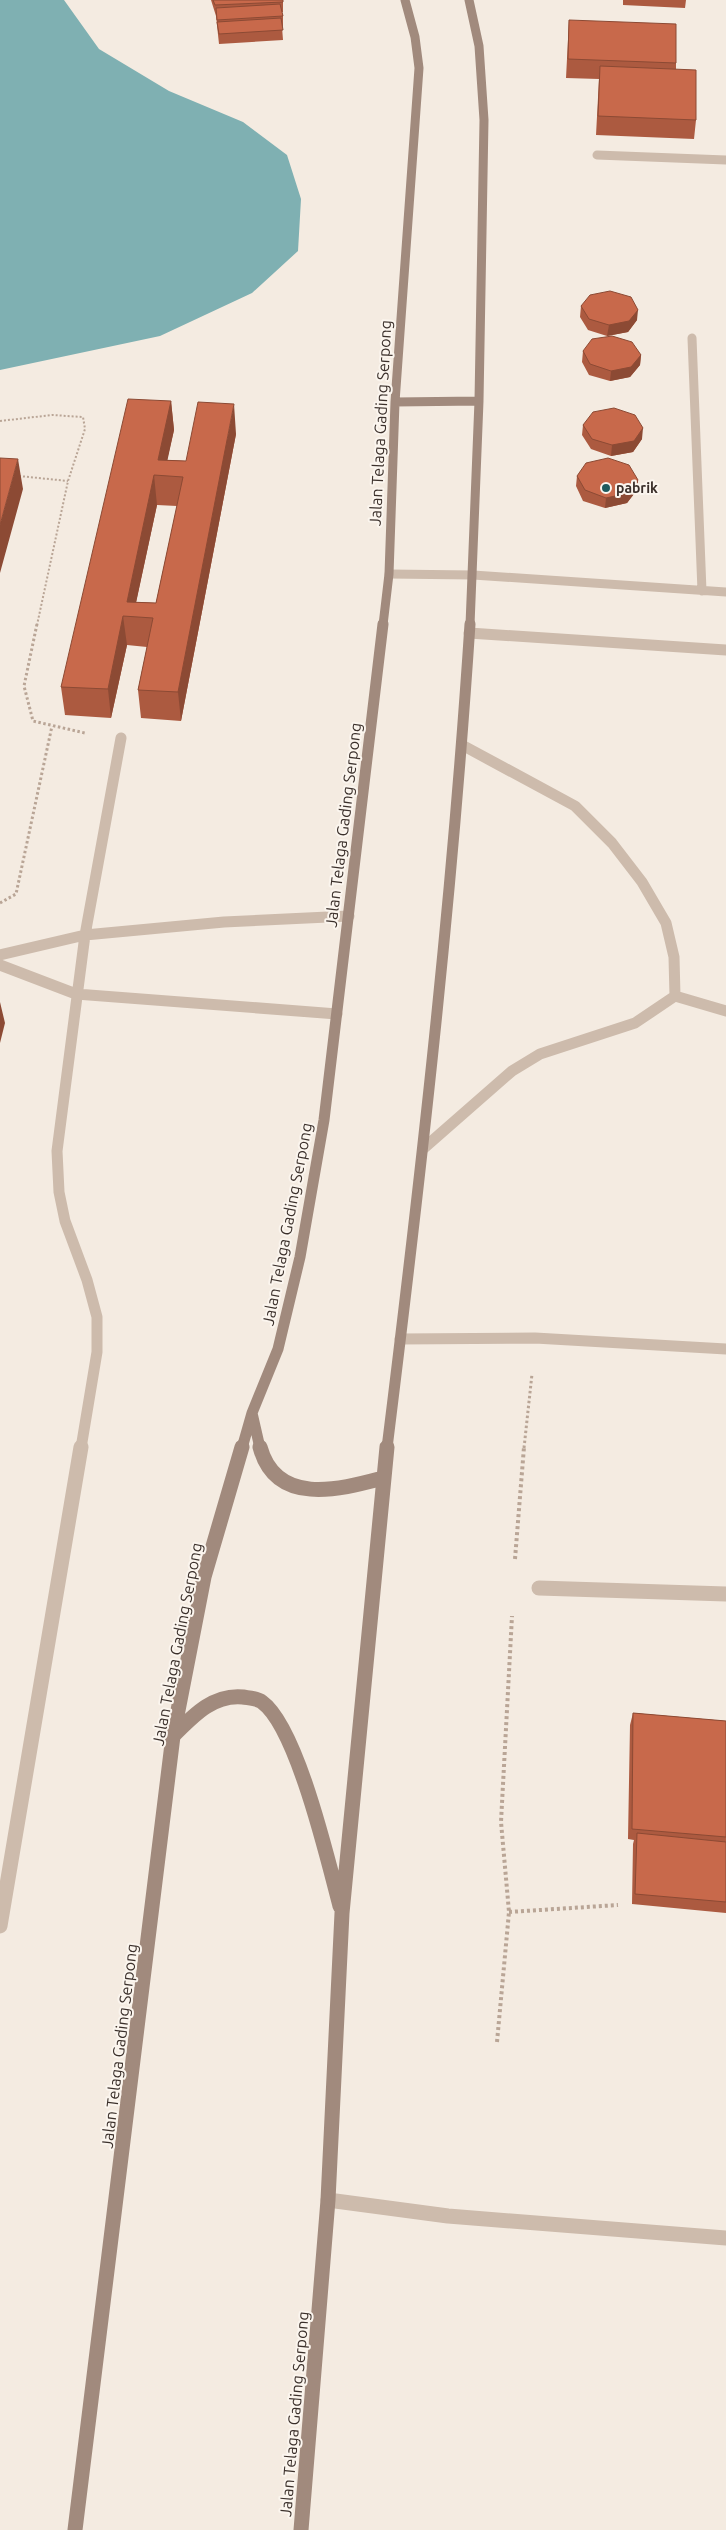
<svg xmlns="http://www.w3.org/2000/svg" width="726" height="2530" font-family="Ubuntu,sans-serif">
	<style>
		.water { fill: #7fb0b2 }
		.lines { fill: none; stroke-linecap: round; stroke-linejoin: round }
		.path-far2 { stroke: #b9a596; stroke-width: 2; stroke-dasharray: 2 2; stroke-linecap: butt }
		.path-far1 { stroke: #b9a596; stroke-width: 3; stroke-dasharray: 2.5 2.5; stroke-linecap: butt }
		.path { stroke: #b9a596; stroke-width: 4; stroke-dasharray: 3 3; stroke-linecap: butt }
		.service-far2 { stroke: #cdbbac; stroke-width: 9 }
		.service-far1 { stroke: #cdbbac; stroke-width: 11 }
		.service { stroke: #cdbbac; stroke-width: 15 }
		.minor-far1 { stroke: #cdbbac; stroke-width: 11 }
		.minor { stroke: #cdbbac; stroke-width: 15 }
		.secondary-far2 { stroke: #a18a7d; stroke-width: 9 }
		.secondary-far1 { stroke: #a18a7d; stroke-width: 11 }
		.secondary { stroke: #a18a7d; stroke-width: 15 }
		.wall { fill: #ac5a40; fill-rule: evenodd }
		.shaded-wall { fill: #8c4a34 }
		.building { fill: #c8694b; stroke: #8c4a34; fill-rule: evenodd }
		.poi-dot { fill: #1f5a5e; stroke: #fbf5ee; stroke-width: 2 }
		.labels { text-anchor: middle; stroke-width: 4; stroke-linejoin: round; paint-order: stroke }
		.far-poi-label { font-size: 14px; font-weight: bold; fill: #3b302b; stroke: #fbf5ee; text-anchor: start }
		.street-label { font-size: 16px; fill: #3b302b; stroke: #fbf5ee }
	</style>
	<rect width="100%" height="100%" fill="#f4ebe1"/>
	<path class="water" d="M0,0H64L99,49L169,91L243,122L287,155L301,199L298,251L252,293L160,336L0,370Z"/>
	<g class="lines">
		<path class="path-far2" d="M0,421L52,415L83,417L85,429L68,481L37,625
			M19,476L68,481"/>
		<path class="path-far1" d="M37,624L24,686L33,721L85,733
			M0,903L16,894L52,726
			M524,1448L532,1374"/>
		<path class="path" d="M515,1559L524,1447
			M509,1912L618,1905
			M497,2042L509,1912L501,1822L512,1616"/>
		<path class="service-far2" d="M597,155L726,160
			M692,338L702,591
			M389,574L473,575L726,592"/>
		<path class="service-far1" d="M400,1339L535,1338L726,1349"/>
		<path class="service" d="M539,1588L726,1594
			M328,2200L448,2216L726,2238"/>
		<path class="minor-far1" d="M469,633L726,650
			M0,955L85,935L224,922L349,916
			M0,965L76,994L337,1014
			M675,996L726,1011
			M424,1148L512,1071L540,1054L635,1023L675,996L674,957L666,923L642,882L612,843L575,806L462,745
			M81,1448L97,1352V1317L87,1280L65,1221L59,1192L57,1151L85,935L121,738"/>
		<path class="minor" d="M0,1926L81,1447"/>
		<path class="secondary-far2" d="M469,0L479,46L484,120L479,401L470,625
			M395,402L479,401
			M383,625L389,574L395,402L419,68L415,37L405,0"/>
		<path class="secondary-far1" d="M252,1413L260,1448
			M242,1448L252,1413L278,1349L300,1257L324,1120L383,624
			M387,1448C421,1174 452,900 470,624"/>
		<path class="secondary" d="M260,1447C276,1506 338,1490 383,1478
			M173,1736C193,1716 213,1694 243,1697C249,1698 257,1698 262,1702C297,1727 328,1861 340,1906
			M75,2530L173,1736L204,1577L242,1447
			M301,2530L328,2200L342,1913L387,1447"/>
	</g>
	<path class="wall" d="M211,0H283V12H282L283,16V26L282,27L283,40L219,44L216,16Z
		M623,0H686L685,8L623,5Z
		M569,20L676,63V69L696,120L694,139L596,135L599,79L566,78Z
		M581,306L637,320L628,332L607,336L588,330L580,317Z
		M583,351L641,355L640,365L630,377L610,381L589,375L582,362Z
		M171,401L174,430L167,460L186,461L236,434L181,721L141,718L138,690L147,647L127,645L111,718L65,715L61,687ZM157,505L177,506L156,603L136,602Z
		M583,425L642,439L633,452L611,456L591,449L582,435Z
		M577,476L638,480L637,490L627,503L605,508L583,501L576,486Z
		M633,1713L726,1721V1913L632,1904L633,1844L634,1840L628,1839L630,1725Z"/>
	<path class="shaded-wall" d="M638,310L637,320L628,332L607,336L609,325Z
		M641,355L640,365L630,377L610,381L611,371Z
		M171,401L174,430L164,476L158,460Z
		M234,404L236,434L181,721L178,692Z
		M643,428L642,439L633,452L611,456L612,445Z
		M18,459L23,489L0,573V525Z
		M154,475L157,505L133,617L127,602Z
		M638,480L637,490L627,503L605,508L606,498Z
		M123,616L127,645L111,718L108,689Z
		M0,1002L5,1023L0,1043Z"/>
	<path class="building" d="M213,0H283V2L215,5Z
		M280,4L283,16L217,20L216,8Z
		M281,18L283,30L219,34L217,22Z
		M569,20L676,24V63L568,59Z
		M600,66L696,70V120L598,116Z
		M610,291L631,297L638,310L629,321L609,325L589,319L581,306L590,295Z
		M612,336L632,342L641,355L631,367L611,371L590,364L583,351L592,339Z
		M128,399L171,401L158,460L186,461L198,402L234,404L178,692L138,690L153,618L123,616L108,689L61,687ZM154,475L183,477L156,603L127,602Z
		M614,408L635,415L643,428L634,441L612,445L592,439L583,425L593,412Z
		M0,458L18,459L0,525Z
		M608,458L629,465L638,480L629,493L606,498L585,490L577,476L586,463Z
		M633,1713L726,1721V1837L632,1829Z
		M637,1833L726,1842V1902L635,1894Z"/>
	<circle class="poi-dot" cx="606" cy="488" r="5"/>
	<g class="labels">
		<g class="far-poi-label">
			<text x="616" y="493">pabrik</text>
		</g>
		<g class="street-label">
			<text transform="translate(380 423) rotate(-87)" y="6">Jalan Telaga Gading Serpong</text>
			<text transform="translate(343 825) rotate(-83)" y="6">Jalan Telaga Gading Serpong</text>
			<text transform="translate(287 1224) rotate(-79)" y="6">Jalan Telaga Gading Serpong</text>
			<text transform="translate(177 1644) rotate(-79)" y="6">Jalan Telaga Gading Serpong</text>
			<text transform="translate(119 2046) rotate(-83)" y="6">Jalan Telaga Gading Serpong</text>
			<text transform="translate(294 2414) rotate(-85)" y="6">Jalan Telaga Gading Serpong</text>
		</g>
	</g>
</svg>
